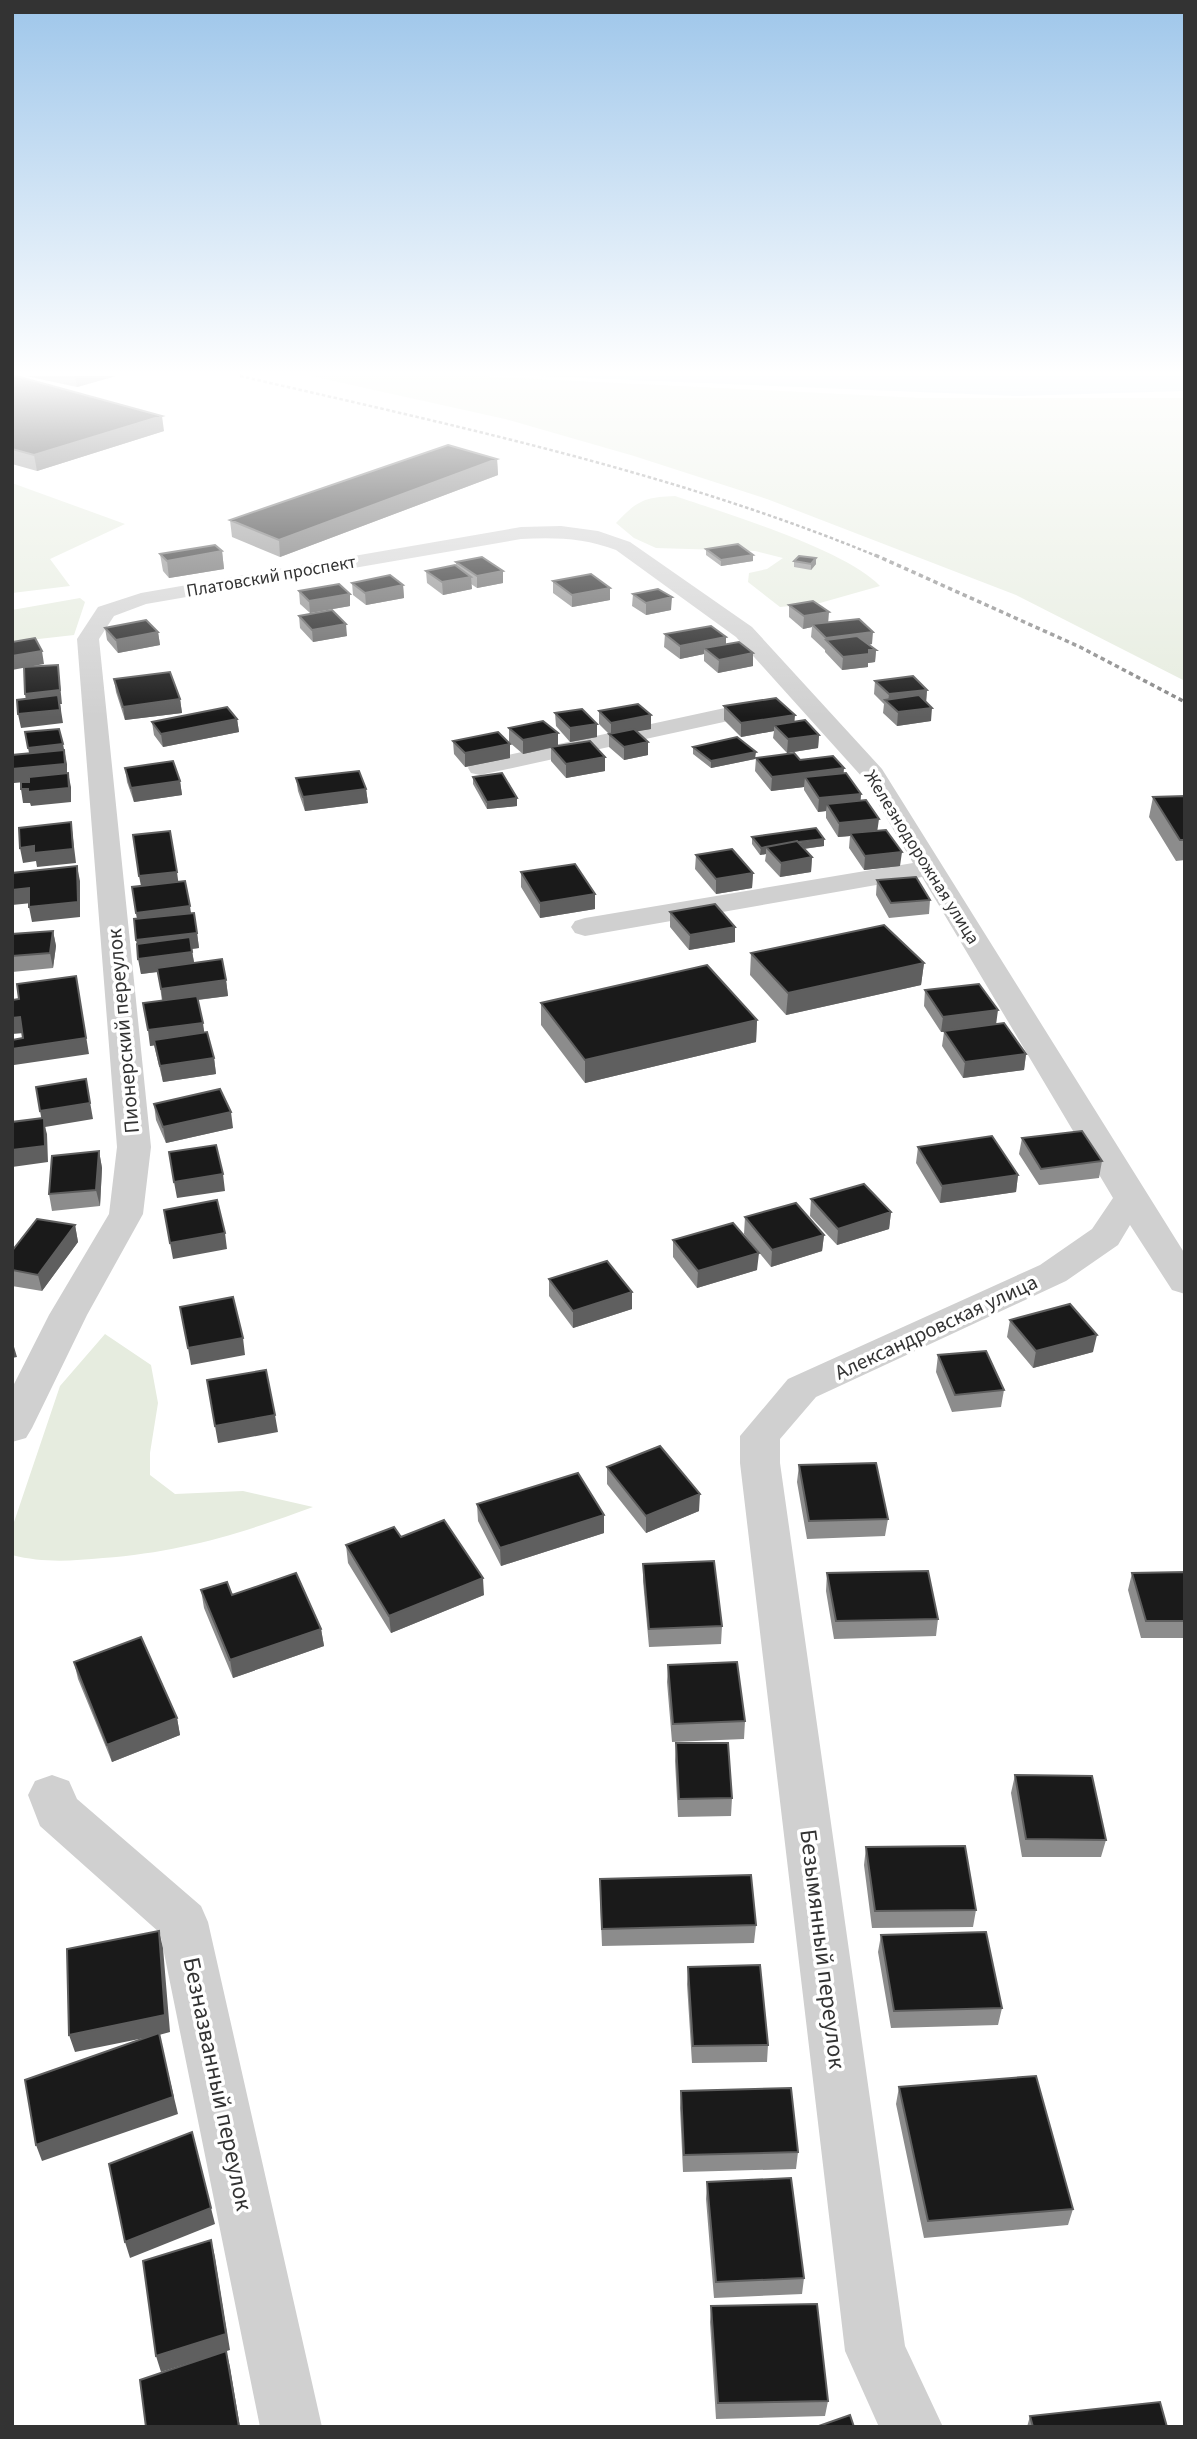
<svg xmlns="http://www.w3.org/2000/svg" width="1197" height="2439" font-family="'Source Sans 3',sans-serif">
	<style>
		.green { fill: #e6ecdf }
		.water { fill: #cfe2ee }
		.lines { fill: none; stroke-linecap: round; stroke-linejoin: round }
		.street { fill: #d0d0d0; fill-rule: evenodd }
		.rail-far1 { stroke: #888; stroke-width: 2.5; stroke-dasharray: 3.5 2.5; stroke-linecap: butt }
		.rail { stroke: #888; stroke-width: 3.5; stroke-dasharray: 4.5 3.5; stroke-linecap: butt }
		.wall { fill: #8c8c8c }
		.shaded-wall { fill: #5f5f5f }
		.building { fill: #1a1a1a; stroke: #5f5f5f; stroke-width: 2 }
		.labels { text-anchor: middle; stroke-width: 7; stroke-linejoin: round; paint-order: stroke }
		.far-street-label { font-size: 18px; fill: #333; stroke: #fff }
		.street-label { font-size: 21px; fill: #333; stroke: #fff }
		.near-street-label { font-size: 24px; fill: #333; stroke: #fff }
	</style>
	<rect width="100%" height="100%" fill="#fff"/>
	<path class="green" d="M311,376H480L920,398H1185V681L1016,595L767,499L634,456L505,419Z
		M12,483L125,524L50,559L70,586L12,593Z
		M675,496C725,513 847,550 880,586L820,603L780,607L748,582L749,573L767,569L783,558L755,551L656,548L634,538L616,523C637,501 644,497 675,496Z
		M80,598L85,602L74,635L12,642V610Z
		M105,1334L151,1365L158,1403L150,1453V1475L175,1494L243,1491L313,1507C240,1534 181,1552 103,1558C71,1561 43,1563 12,1555V1528L60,1386Z"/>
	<path class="water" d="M537,376H1185V391L1017,396Z"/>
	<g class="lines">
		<path class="street" d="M561,526L598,531L630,542L752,627L882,769L1185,1254V1294L1172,1290L1130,1225L1118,1245L1066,1281L816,1397L780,1439V1463L905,2346L943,2427H879L845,2351L740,1463V1436L788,1379L1040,1265L1092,1229L1113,1198L922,877L585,936L575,933L571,927L575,921L585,918L913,863L863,778L736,637L616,550C585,538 554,537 521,539L146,604L114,616L99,639L151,1147L143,1214L87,1315L32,1428L26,1438L12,1442V1388L49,1315L109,1214L117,1147L77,639L98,607L141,593L521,527Z
			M771,698L779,700L783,705L779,710L480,775L471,773L468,768L471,763L480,761Z
			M52,1775L69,1781L77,1799L201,1906L208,1922L322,2427H260L160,1933L40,1826L28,1795L35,1781Z"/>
		<path class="rail-far1" d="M240,376C456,426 674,472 879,557"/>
		<path class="rail" d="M875,555L1080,647L1185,702"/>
	</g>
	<path class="wall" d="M12,376L164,431L37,471L12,464Z
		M26,376H116L77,387Z
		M497,459L498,475L280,557L232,537L230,520Z
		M706,549L753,561L721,566L706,555Z
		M222,551L224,569L169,578L163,571L160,554Z
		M794,561L816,564L811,570L794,567Z
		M456,562L503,583L477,588L471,584L472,589L443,595L427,583L426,571L456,566Z
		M553,581L610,600L572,607L553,593Z
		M352,583L403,585L404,598L366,605L353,595Z
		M299,591L350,594V606L310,613L300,604Z
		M633,594L671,610L646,615L632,606Z
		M789,605L872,644L869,645L876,650L875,662L868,663V667L842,670L825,652V650L811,637L812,627L803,629L789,617Z
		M299,616L347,636L313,642L300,628Z
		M105,628L158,632L160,645L118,653L107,640Z
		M665,634L726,637V645L753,653V666L718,673L704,661V654L680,659L664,647Z
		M114,679L180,699L182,713L125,720L116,692Z
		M875,681L927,690L926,702L931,721L897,726L883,713L884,704L874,694Z
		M724,706L794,722L819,735L818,748L787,753L773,738L774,731L741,737L724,720Z
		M599,711L651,729L637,731L648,742V755L624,760L609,747V734L599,724Z
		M555,713L597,737L570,742L556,726Z
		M237,719L239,732L163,747L154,735L152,722Z
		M509,728L558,733V746L605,757V771L566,778L551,761V748L523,754L509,742Z
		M453,741L510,758L465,767L454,754Z
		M693,747L755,759L711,768L693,754Z
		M756,758L800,760L843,773L861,794L860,801L877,831L900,866L864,870L849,848L850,836L838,837L826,818V811L818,812L804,790V787L771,791L755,771Z
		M125,768L180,781L182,795L134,802L127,782Z
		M473,777L517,806L487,809L473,784Z
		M296,778L366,789L368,803L305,811L298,791Z
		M1185,796V860L1176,861L1149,817L1153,797Z
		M752,837L824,846L804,849L812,857L811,872L780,877L765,861L766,854L760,855L752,844Z
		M696,855L753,873L752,888L716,894L695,869Z
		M521,872L595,894V909L540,918L521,887Z
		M877,880L930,900L929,914L889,918L876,895Z
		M179,881L191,913L197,933L199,948L192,949L194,963L226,980L228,996L198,1000L204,1032L214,1058L216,1074L163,1082L154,1045L150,1046L162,1001L158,972L141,974L134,919H137L136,913Z
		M670,912L735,927V942L689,950L670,927Z
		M53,931L56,946L53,968L12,972V934Z
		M751,953L924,963L921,985L786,1015L750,975Z
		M925,990L996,1024L1026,1054L1024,1070L963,1078L942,1046L944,1032H941L924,1006Z
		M541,1003L757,1020L756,1042L585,1083L541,1025Z
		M154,1104L233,1128L166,1143L156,1120Z
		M1022,1138L1102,1161L1099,1178L1039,1185L1019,1154Z
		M918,1147L1018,1175L1016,1192L940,1203L916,1163Z
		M99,1151L102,1168L100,1206L52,1211L49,1194Z
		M811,1199L891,1212L889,1229L837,1245L810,1216Z
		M745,1217L824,1235L822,1251L771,1267L744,1234Z
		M75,1225L78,1242L42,1291L12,1286V1251Z
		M673,1240L757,1270L697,1288L673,1257Z
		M549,1279L632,1292V1309L573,1328L549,1296Z
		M1010,1320L1093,1352L1033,1368L1007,1337Z
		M938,1355L1004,1390L1001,1407L952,1412L936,1372Z
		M799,1465L888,1519L885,1536L807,1539L797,1482Z
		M607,1467L699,1511L646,1533L607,1484Z
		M477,1504L604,1515V1533L501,1566L478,1521Z
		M401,1537L484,1595L391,1633L348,1563L346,1545Z
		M643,1564L722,1626L721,1644L649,1647L643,1581Z
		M1185,1572V1638H1141L1128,1590L1132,1573Z
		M827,1573L938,1619L936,1636L834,1639L826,1591Z
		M201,1590L232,1595L321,1629L324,1646L233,1678L204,1608Z
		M74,1662L177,1718L180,1735L112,1762L78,1679Z
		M668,1665L745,1721L744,1739L672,1742L667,1682Z
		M676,1743L732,1798L731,1816L678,1817L675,1761Z
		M1015,1775L1106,1840L1101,1857H1022L1011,1793Z
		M866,1847L976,1910L973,1927L872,1928L864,1865Z
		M600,1896L756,1925L754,1943L602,1946Z
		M881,1935L1002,2008L998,2025L891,2028L878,1952Z
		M688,1967L768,2045L767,2062L692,2063L687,1984Z
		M899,2087L1073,2209L1068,2225L924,2238L896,2104Z
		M681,2091L798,2152L796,2169L683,2172L680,2108Z
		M707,2182L804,2278L802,2294L714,2298L706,2199Z
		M711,2306L828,2401L825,2416L716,2419L710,2322Z
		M1030,2416L1167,2427H1027Z"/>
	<path class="shaded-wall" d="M75,376H116L77,387Z
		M162,416L164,431L37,471L34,455Z
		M497,459L498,475L280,557L279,540Z
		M222,551L224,569L169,578L167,561Z
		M753,555V561L721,566V560Z
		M816,558V564L811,570V564Z
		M503,571V583L477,588V576Z
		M471,577L472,589L443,595L442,582Z
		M403,585L404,598L366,605L365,593Z
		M610,588V600L572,607V595Z
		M350,594V606L310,613L309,601Z
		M672,597L671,610L646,615V603Z
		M829,612L828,625L812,624V627L803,629L804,616Z
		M346,624L347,636L313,642L312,630Z
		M158,632L160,645L118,653L116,640Z
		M873,632L872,644L836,649L826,640V638Z
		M726,637V650L704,648V654L680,659V646Z
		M869,650H876L875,662L868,663V667L842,670L843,657Z
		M42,651L44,664L12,670V656Z
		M753,653V666L718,673L719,660Z
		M58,665L62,704H60L63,723L21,728L18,714L27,707L25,694Z
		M927,690L926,703H888L889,694Z
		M180,699L182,713L125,720L123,707Z
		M932,708L931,721L897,726L898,712Z
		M651,715V729L611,736V723Z
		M795,715L794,728L774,725V731L741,737V723Z
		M237,719L239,732L163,747L161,734Z
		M597,724V737L570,742V728Z
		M558,733V746L523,754V740Z
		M819,735L818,748L787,753L788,739Z
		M648,742V755L624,760V747Z
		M63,744L67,764V778L14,783L12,769L31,762L28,748Z
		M510,744V758L465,767V753Z
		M756,752L755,759L711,768V761Z
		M605,757V771L566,778V764Z
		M844,768L843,782L805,777L804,787L771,791L772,777Z
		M68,773L71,787V802L31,806L30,803H23L21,789Z
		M180,781L182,795L134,802L131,788Z
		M366,789L368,803L305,811L303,797Z
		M861,794L860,808L827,804L826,811L818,812L819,798Z
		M517,798V806L487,809V802Z
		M879,819L877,833H850V836L838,837L839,823Z
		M71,822L76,863L37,867L36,861L23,863L20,848Z
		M824,839V846L772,853L766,847Z
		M766,847V854L760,855L761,848Z
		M902,852L900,866L864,870L865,856Z
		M812,857L811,872L780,877L781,863Z
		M77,866L80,881V917L32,922L29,907Z
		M177,872L179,887L142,891L139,876Z
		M753,873L752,888L716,894V879Z
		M29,888L32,903L12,905V890Z
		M595,894V909L540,918V903Z
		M190,906L192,921L139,927L136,913Z
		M735,927V942L689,950L690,935Z
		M53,931L56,946L53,968L50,953Z
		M197,933L199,948L139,955L136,940Z
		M192,952L195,967L141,974L138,959Z
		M924,963L921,985L786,1015L788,993Z
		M76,976L89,1054L14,1065L12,1049L86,1038Z
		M226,980L228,996L163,1004L161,989Z
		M998,1010L996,1025L941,1032L943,1017Z
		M20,1017L24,1033L12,1034V1018Z
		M757,1020L756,1042L585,1083V1060Z
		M203,1023L205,1038L150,1046L148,1030Z
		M1026,1054L1024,1070L963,1078L965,1062Z
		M214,1058L216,1074L163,1082L160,1066Z
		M86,1079L93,1119L45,1127L47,1134L48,1162L12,1167V1150L43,1127L40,1111Z
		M231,1112L233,1128L166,1143L163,1127Z
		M99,1151L102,1168L100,1206L96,1190Z
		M223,1174L225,1191L177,1198L174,1182Z
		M1018,1175L1016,1192L940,1203L942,1186Z
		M891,1212L889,1229L837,1245L838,1229Z
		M75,1225L78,1242L42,1291L38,1275Z
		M225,1233L227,1249L173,1259L170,1243Z
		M824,1235L822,1251L771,1267L772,1250Z
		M759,1253L757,1270L697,1288L698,1271Z
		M632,1292V1309L573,1328V1311Z
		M1097,1335L1093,1352L1033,1368L1036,1351Z
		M243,1338L245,1355L191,1365L188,1348Z
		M12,1340L17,1357L12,1358Z
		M275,1415L278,1432L218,1443L215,1426Z
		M700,1494L699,1511L646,1533V1516Z
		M604,1515V1533L501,1566L500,1548Z
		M483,1578L484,1595L391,1633L389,1616Z
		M321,1629L324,1646L233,1678L230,1660Z
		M177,1718L180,1735L112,1762L107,1745Z
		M159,1931L163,1948L170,2032L159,2035L178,2114L42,2161L36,2145L159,2035L75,2052L69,2035Z
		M211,2208L215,2224L130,2258L125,2242Z
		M211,2240L215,2257L230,2350L161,2372L156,2356Z
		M226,2351L230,2367L240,2427H239Z"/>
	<path class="building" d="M12,376H16L162,416L34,455L12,449Z
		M448,445L497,459L279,540L230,520Z
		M738,544L753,555L721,560L706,549Z
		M215,545L222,551L167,561L160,554Z
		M799,556L816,558L811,564L794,561Z
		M482,557L503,571L477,576L456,562Z
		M455,565L471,577L442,582L426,571Z
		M591,574L610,588L572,595L553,581Z
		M390,575L403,585L365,593L352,583Z
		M339,584L350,594L309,601L299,591Z
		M658,589L672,597L646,603L633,594Z
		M813,601L829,612L804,616L789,605Z
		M332,610L346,624L312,630L299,616Z
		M859,619L873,632L826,638L812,624Z
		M146,620L158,632L116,640L105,628Z
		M711,626L726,637L680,646L665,634Z
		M857,636L876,650H869V654L843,657L826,640Z
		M35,638L42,651L12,656V642Z
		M739,642L753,653L719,660L704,648Z
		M58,665L60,690L25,694L24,667Z
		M170,672L180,699L123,707L114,679Z
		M913,676L927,690L889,694L875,681Z
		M58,695L60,710L18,714L17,700Z
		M919,695L932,708L898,712L885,700Z
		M776,698L795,715L741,723L724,706Z
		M638,704L651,715L611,723L599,711Z
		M227,707L237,719L161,734L152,722Z
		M582,709L597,724L570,728L555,713Z
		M805,720L819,735L788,739L774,725Z
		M543,721L558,733L523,740L509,728Z
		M59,729L63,744L28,748L25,732Z
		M634,729L648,742L624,747L609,734Z
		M498,732L510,744L465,753L453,741Z
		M737,737L756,752L711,761L693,747Z
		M590,741L605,757L566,764L551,747Z
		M64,750L65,764L12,769V755Z
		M794,753L800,760L833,756L844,768L772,777L756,758Z
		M173,761L180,781L131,788L125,768Z
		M359,771L366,789L303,797L296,778Z
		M68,773L69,788L28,792V789H21V782H29V777Z
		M502,773L517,798L487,802L473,777Z
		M846,773L861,794L819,798L805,777Z
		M1185,796V840H1180L1153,797Z
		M866,800L879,819L839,823L827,804Z
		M71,822L73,849L34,853V846L20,848L19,828Z
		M816,828L824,839L798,842L797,841L761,848L752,837Z
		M886,830L902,852L865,856L850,833Z
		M170,831L177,872L139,876L133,835Z
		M797,841L812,857L781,863L766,847Z
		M732,849L753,873L716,879L696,855Z
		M575,864L595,894L540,903L521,872Z
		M77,866L78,902L29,907V888L12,890V873Z
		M916,877L930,900L891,903L877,880Z
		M185,881L190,906L136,913L132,887Z
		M715,904L735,927L690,935L670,912Z
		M194,913L197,933L136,940L134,919Z
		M884,925L924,963L788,993L751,953Z
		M53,931L50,953L12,956V934Z
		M190,937L192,952L138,959L137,944Z
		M222,959L226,980L161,989L157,968Z
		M707,965L757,1020L585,1060L541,1003Z
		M76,976L86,1038L12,1049V1040L23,1038L20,1017L12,1018V1000L19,999L17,984Z
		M979,984L998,1010L943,1017L925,990Z
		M197,996L203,1023L148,1030L143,1003Z
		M1004,1023L1026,1054L965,1062L944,1031Z
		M207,1032L214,1058L160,1066L154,1040Z
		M86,1079L90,1103L40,1111L36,1087Z
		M220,1089L231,1112L163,1127L154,1104Z
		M44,1118L45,1146L12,1150V1122Z
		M1082,1131L1102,1161L1041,1169L1022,1138Z
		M992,1136L1018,1175L942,1186L918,1147Z
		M216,1145L223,1174L174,1182L169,1152Z
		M99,1151L96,1190L49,1194L52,1156Z
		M864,1184L891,1212L838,1229L811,1199Z
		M217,1200L225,1233L170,1243L164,1210Z
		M796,1203L824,1235L772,1250L745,1217Z
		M37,1219L75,1225L38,1275L12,1270V1251Z
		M733,1223L759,1253L698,1271L673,1240Z
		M607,1261L632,1292L573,1311L549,1279Z
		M233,1297L243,1338L188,1348L180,1307Z
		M1070,1304L1097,1335L1036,1351L1010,1320Z
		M986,1351L1004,1390L955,1395L938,1355Z
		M266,1370L275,1415L215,1426L207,1380Z
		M660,1446L700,1494L646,1516L607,1467Z
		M876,1463L888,1519L809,1521L799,1465Z
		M578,1473L604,1515L500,1548L477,1504Z
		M444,1520L483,1578L389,1616L346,1545L394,1527L401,1537Z
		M714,1561L722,1626L649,1629L643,1564Z
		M928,1571L938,1619L836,1621L827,1573Z
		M1185,1572V1621H1146L1132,1573Z
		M296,1573L321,1629L230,1660L201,1590L227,1582L232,1595Z
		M141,1637L177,1718L107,1745L74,1662Z
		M737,1662L745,1721L673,1724L668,1665Z
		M676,1743H728L732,1798L679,1799Z
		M1015,1775L1092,1776L1106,1840L1026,1839Z
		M965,1846L976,1910L875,1911L866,1847Z
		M751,1875L756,1925L602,1929L600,1879Z
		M159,1931L165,2015L69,2035L67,1949Z
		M986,1932L1002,2008L894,2011L881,1935Z
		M760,1965L768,2045L693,2046L688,1967Z
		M159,2033L173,2097L36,2145L25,2080Z
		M1036,2076L1073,2209L928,2221L899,2087Z
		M791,2088L798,2152L684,2155L681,2091Z
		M192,2132L211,2208L125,2242L109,2164Z
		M791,2178L804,2278L716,2282L707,2182Z
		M211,2240L226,2334L156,2356L143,2261Z
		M817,2304L828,2401L718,2403L711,2306Z
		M226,2351L239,2427H146L140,2380Z
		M1160,2402L1167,2427H1033L1030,2416Z
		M850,2415L854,2427H816Z"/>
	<linearGradient id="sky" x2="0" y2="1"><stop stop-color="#9ec6ea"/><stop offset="0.52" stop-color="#fff"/><stop offset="1" stop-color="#fff" stop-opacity="0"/></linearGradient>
	<rect width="1197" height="717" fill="url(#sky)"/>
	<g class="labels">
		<g class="far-street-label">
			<text transform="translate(271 576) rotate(-10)" y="6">Платовский проспект</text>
			<text transform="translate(922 857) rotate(58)" y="6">Железнодорожная улица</text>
		</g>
		<g class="street-label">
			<text transform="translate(123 1031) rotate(-95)" y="7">Пионерский переулок</text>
			<text transform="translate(936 1327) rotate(-25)" y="7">Александровская улица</text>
		</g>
		<g class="near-street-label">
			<text transform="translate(823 1949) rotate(83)" y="8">Безымянный переулок</text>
			<text transform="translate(218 2084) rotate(78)" y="8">Безназванный переулок</text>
		</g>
	</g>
	<rect width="1197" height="2439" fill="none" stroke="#333333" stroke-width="28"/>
</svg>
